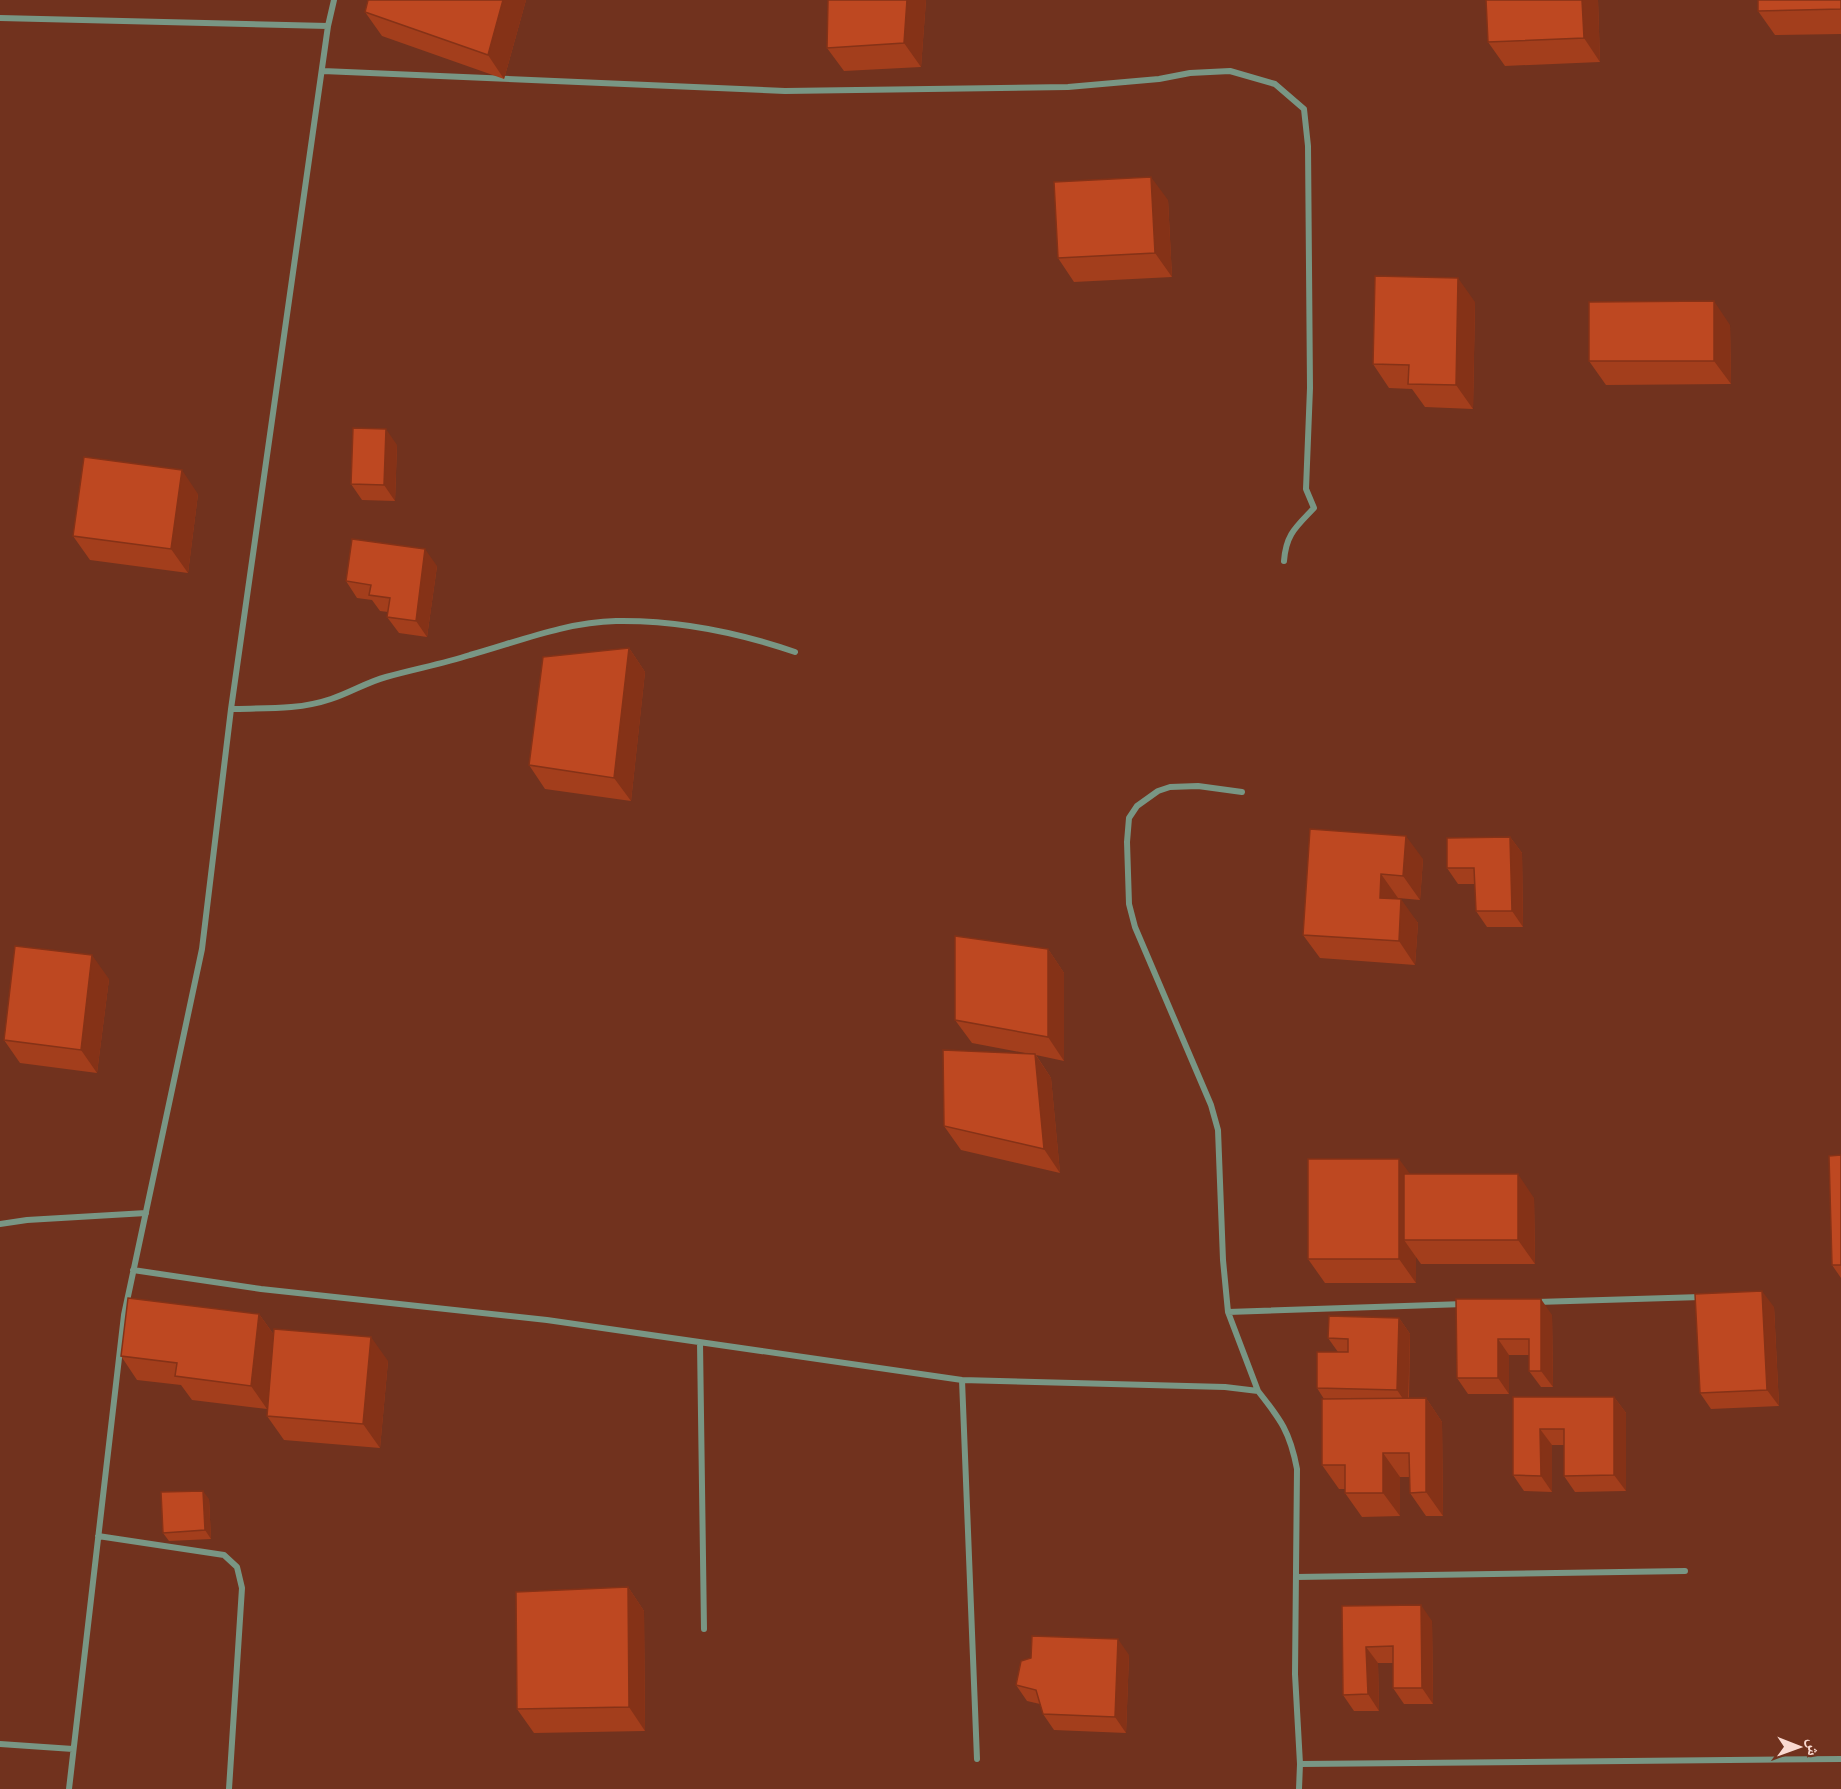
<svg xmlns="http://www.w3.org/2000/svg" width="1841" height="1789" font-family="'Roboto Condensed','Noto Naskh Arabic',sans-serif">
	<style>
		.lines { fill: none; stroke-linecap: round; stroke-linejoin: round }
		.minor { stroke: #799684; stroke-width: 6 }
		.wall { fill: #a33e1c }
		.shaded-wall { fill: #853217 }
		.building { fill: #be4821; stroke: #853217; stroke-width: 1.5 }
	</style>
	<rect width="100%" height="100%" fill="#71321e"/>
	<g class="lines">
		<path class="minor" d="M0,18L328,26
			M323,71L785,91L1068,87L1159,79L1190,73L1230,71L1275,84L1304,109L1308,146L1310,388L1306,489L1314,508C1296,527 1286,534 1284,561
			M231,709C265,708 299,710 331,699C350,693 367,682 386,677C414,669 442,664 470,655C517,642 566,622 616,621C677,620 737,632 795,652
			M1242,792L1198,786L1170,787L1158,791L1137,806L1129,818L1127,842L1129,904L1135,927L1211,1105L1218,1130L1223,1260L1228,1312L1258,1391
			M0,1224L27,1220L146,1213
			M133,1270L261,1289L547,1320L962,1380L1225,1387L1258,1391C1281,1420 1290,1432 1297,1469L1295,1674L1300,1764L1299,1789
			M1537,1302L1701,1297
			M1228,1312L1464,1304
			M700,1343L704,1629
			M962,1380L977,1759
			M98,1536L224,1555L237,1567L242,1588L229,1789
			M1296,1577L1685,1571
			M0,1744L73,1749
			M1300,1764L1841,1759
			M69,1789L124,1315L202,949L231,709L328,26L334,0"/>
	</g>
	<path class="wall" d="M526,0L504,79L382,36L365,12Z
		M926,0L921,67L844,71L827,48Z
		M1486,0H1598L1600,62L1505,66L1488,42Z
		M1841,0V34L1775,35L1758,11Z
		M1168,200L1172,277L1074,282L1058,258Z
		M1475,302L1473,409L1425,407L1412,389L1389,388L1373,364Z
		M1730,325L1731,384L1606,385L1589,361Z
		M397,445L395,501L362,500L351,484Z
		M198,494L188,573L90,560L73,536Z
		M437,566L427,637L399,633L387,617L388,612L380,611L372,600L357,598L346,581Z
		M629,648L645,672L631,801L545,789L529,765Z
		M1310,829L1423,859L1420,900L1398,898L1418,923L1415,965L1320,958L1303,935Z
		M1510,837L1522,853L1523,927H1487L1476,911L1475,884H1458L1447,868Z
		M1048,949L1064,973V1061L1036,1055L1051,1078L1060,1173L961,1150L944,1126L1025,1053L972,1043L955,1020Z
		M109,979L97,1073L20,1063L4,1040Z
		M1841,1155V1278L1832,1265Z
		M1410,1174L1534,1198L1535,1264H1421L1416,1257V1283H1325L1308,1259Z
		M1456,1299L1552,1315L1553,1387H1541L1529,1371V1355H1509V1394H1468L1457,1378Z
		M1774,1307L1779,1406L1711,1409L1700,1393Z
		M259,1314L274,1335L388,1361L380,1448L284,1440L267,1416V1409L192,1400L181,1385L137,1380L121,1356Z
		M1399,1318L1410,1334L1409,1398H1426L1442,1422L1443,1516H1426L1410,1493V1477H1400V1516L1362,1517L1345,1493V1489H1339L1322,1465L1324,1399L1317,1388L1338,1352L1328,1338Z
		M1513,1397H1614L1626,1413V1491L1575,1492L1564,1476V1445H1552V1492L1524,1491L1513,1475Z
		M209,1499L211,1539L169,1541L163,1533Z
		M628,1587L644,1611L645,1731L534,1733L517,1709Z
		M1342,1606L1432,1621L1433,1704H1404L1393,1688V1663H1378L1379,1711H1354L1343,1695Z
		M1129,1655L1126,1733L1054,1730L1043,1714L1040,1704L1027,1701L1016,1685Z"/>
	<path class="shaded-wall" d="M503,0H526L504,79L488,55Z
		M907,0H926L921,67L904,43Z
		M1582,0H1598L1600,62L1584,38Z
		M1151,177L1168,200L1172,277L1155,253Z
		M1458,278L1475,302L1473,409L1456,385Z
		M1714,301L1730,325L1731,384L1714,361Z
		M386,429L397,445L395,501L384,485Z
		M182,470L198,494L188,573L171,549Z
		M425,549L437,566L427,637L416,621Z
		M629,648L645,672L631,801L614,778Z
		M1406,836L1423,859L1420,900L1403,876Z
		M1510,837L1522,853L1523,927L1512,911Z
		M1381,874L1398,898L1397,922L1380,898Z
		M1401,899L1418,923L1415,965L1399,941Z
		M1048,949L1064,973V1061L1048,1037Z
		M92,955L109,979L97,1073L81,1050Z
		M1035,1054L1051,1078L1060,1173L1044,1149Z
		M1399,1159L1416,1182L1404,1240L1416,1257V1283L1399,1259Z
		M1518,1174L1534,1198L1535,1264L1518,1240Z
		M1762,1291L1774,1307L1779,1406L1767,1390Z
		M1541,1299L1552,1315L1553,1387L1541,1371Z
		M259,1314L276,1338L267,1409L251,1386Z
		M1399,1318L1410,1334L1408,1406L1397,1390Z
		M371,1337L388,1361L380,1448L363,1424Z
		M1498,1339L1509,1355V1394L1498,1378Z
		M1614,1397L1626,1413V1491L1614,1475Z
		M1426,1398L1442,1422L1443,1516L1426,1492Z
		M1540,1429L1552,1445V1492L1541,1476Z
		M1383,1453L1400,1477V1516L1383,1493Z
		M203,1491L209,1499L211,1539L205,1530Z
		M628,1587L644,1611L645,1731L629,1707Z
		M1421,1605L1432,1621L1433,1704L1422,1688Z
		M1118,1639L1129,1655L1126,1733L1115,1717Z
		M1366,1647L1378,1663L1379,1711L1368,1694Z"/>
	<path class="building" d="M368,0H503L488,55L365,12Z
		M828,0H907L904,43L827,48Z
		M1486,0H1582L1584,38L1488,42Z
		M1758,0H1841V9L1758,11Z
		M1151,177L1155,253L1058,258L1054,182Z
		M1375,276L1458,278L1456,385L1408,384L1409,365L1373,364Z
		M1714,301V361H1589V302Z
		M353,428L386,429L384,485L351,484Z
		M84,457L182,470L171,549L73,536Z
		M352,539L425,549L416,621L387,617L390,598L369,595L371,585L346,581Z
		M629,648L614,778L529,765L543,657Z
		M1310,829L1406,836L1403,876L1381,874L1380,898L1401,899L1399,941L1303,935Z
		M1510,837L1512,911H1476L1474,868H1447V838Z
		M955,936L1048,949V1037L955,1020Z
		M15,946L92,955L81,1050L4,1040Z
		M943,1050L1035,1054L1044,1149L944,1126Z
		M1841,1155V1265H1832L1829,1156Z
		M1308,1159H1399V1259H1308Z
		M1404,1174H1518V1240H1404Z
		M1762,1291L1767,1390L1700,1393L1695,1294Z
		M128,1298L259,1314L251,1386L175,1376L177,1363L121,1356Z
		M1456,1299H1541V1371H1529V1339H1498V1378H1457Z
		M1329,1316L1399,1318L1397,1390L1317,1388V1352H1348V1339L1328,1338Z
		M274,1329L371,1337L363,1424L267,1416Z
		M1513,1397H1614V1475L1564,1476V1429H1540L1541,1476L1513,1475Z
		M1426,1398V1492L1410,1493L1409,1453H1383V1493H1345V1465H1322V1399Z
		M203,1491L205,1530L163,1533L161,1492Z
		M628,1587L629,1707L517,1709L516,1592Z
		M1421,1605L1422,1688H1393V1646L1366,1647L1368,1694L1343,1695L1342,1606Z
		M1032,1636L1118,1639L1115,1717L1043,1714L1036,1690L1016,1685L1021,1661L1031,1658Z"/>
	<g transform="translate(1799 1747) rotate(91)" stroke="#71321e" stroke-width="4.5" paint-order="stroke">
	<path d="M0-4.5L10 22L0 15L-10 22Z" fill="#fadad1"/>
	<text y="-9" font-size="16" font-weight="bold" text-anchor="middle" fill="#fadad1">ش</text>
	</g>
</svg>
